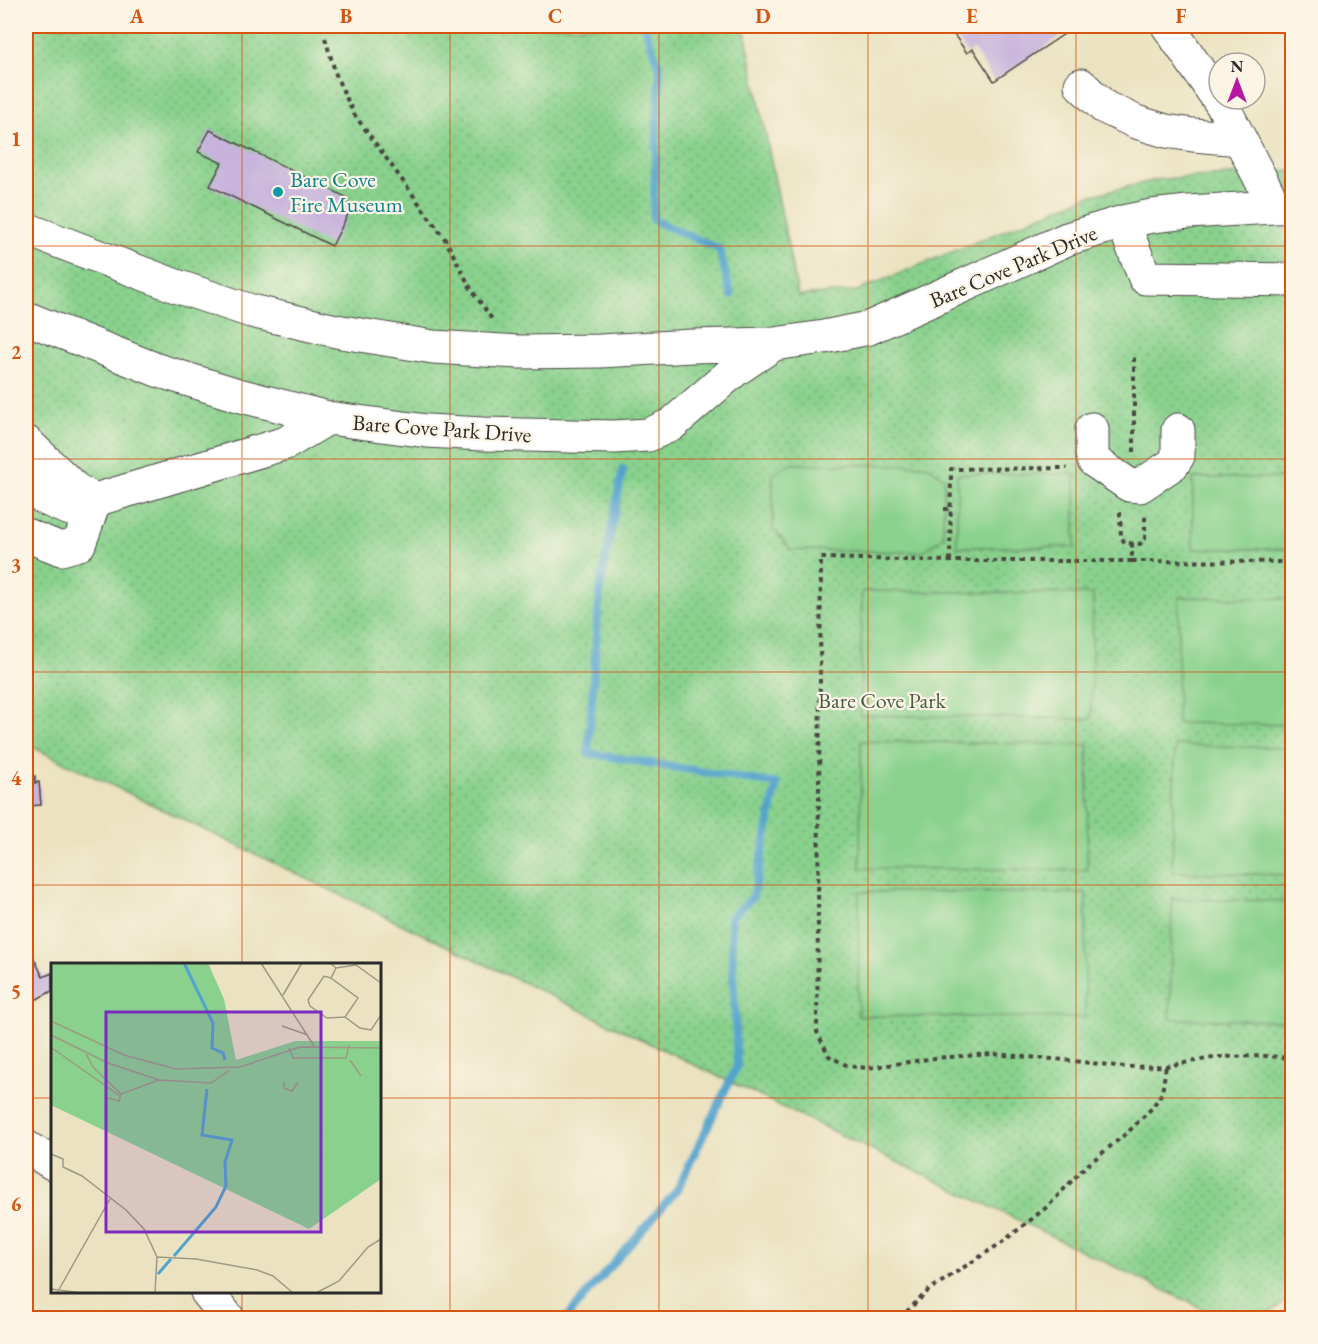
<svg xmlns="http://www.w3.org/2000/svg" width="1318" height="1344" font-family="'EB Garamond',serif">
	<style>
		.park { fill: url(#park-dots); stroke: #5a7e5c; stroke-width: 1.5 }
		.garden { fill: #89d18d; stroke: #5a7e5c; stroke-width: 1.5 }
		.lines { fill: none; stroke-linecap: round; stroke-linejoin: round }
		.stream { stroke: #52a3cd; stroke-width: 8 }
		.building { fill: #c7b3dc }
		.minor-casing { stroke: #484641; stroke-width: 35 }
		.path { stroke: #484641; stroke-width: 4; stroke-dasharray: 4.5 4.5; stroke-linecap: butt }
		.minor { stroke: #fff; stroke-width: 33 }
		.grid { fill: none; stroke: #d5540f; stroke-width: 1.5; stroke-opacity: 0.55 }
		.culture-dot { fill: #0f9aa8; stroke: #fcf5e5; stroke-width: 2 }
		.labels { text-anchor: middle; stroke-width: 4.5; stroke-linejoin: round; paint-order: stroke }
		.culture-label { font-size: 22px; fill: #0d838f; stroke: #fcf5e5; text-anchor: start }
		.street-label { font-size: 22px; fill: #2b2b2b; stroke: #fcf5e5 }
		.park-label { font-size: 22px; fill: #475d48; stroke: #fcf5e5 }
		.inset-river { fill: none; stroke: #52a3cd; stroke-width: 3 }
		.inset-road { fill: none; stroke: #9e9984; stroke-width: 1.5 }
		.view { fill: #7b2cbf; fill-opacity: 0.15; stroke: #7b2cbf; stroke-width: 3 }
		.inset-edge { fill: none; stroke: #2b2b2b; stroke-width: 3 }
		.neatline { fill: none; stroke: #d5540f; stroke-width: 2 }
		.grid-label { font-size: 20px; text-anchor: middle; font-weight: bold; fill: #d5540f }
	</style>
	<defs>
		<pattern id="park-dots" width="8" height="8" patternUnits="userSpaceOnUse" patternTransform="scale(1.5)"><rect width="8" height="8" fill="#89d18d"/><path d="M2 2h.1M6 6h.1" fill="none" stroke="#70aa73" stroke-width="1.8" stroke-linecap="round"/></pattern>
	</defs>
	<rect width="100%" height="100%" fill="#fcf5e5"/>
	<filter id="ink" filterUnits="userSpaceOnUse"><feTurbulence type="fractalNoise" baseFrequency=".0167" numOctaves="2"/><feDisplacementMap in="SourceGraphic" scale="12" xChannelSelector="R" yChannelSelector="G"/><feConvolveMatrix kernelMatrix="1 2 1 2 8 2 1 2 1" color-interpolation-filters="sRGB"/></filter>
	<filter id="wash" filterUnits="userSpaceOnUse"><feTurbulence type="fractalNoise" baseFrequency=".008" numOctaves="4" result="noise"/><feDisplacementMap in="SourceGraphic" scale="24" xChannelSelector="R" yChannelSelector="G"/><feGaussianBlur stdDeviation="1.35" result="paint"/><feColorMatrix in="noise" values="0 0 0 0 0 0 0 0 0 0 0 0 0 0 0 0 0 1.4 0 .05"/><feComposite in="paint" operator="in"/></filter>
	<g filter="url(#wash)">
		<rect width="100%" height="100%" fill="#eae2c0"/>
		<path class="park" d="M26,26H744L798,296L857,291L1088,196L1161,179L1292,171V1297L1262,1318H1222L26,744Z"/>
		<path class="garden" d="M789,464L927,465L944,478L943,537L922,552L791,550L773,528V475Z
			M957,474H1075V547H957Z
			M1193,478H1292V549H1193Z
			M862,591L1093,594L1091,719L860,715Z
			M1179,597L1292,599V725L1177,723Z
			M861,741L1088,745L1087,870L860,868Z
			M1175,745L1292,748V875L1172,872Z
			M859,892L1086,893L1085,1018L858,1016Z
			M1172,899L1292,901V1021L1170,1019Z"/>
		<g class="lines">
			<path class="stream" d="M644,26L660,68L653,220L719,249L731,295
				M566,1318L677,1190L737,1066L731,917L753,897L777,784L588,753L600,588L623,469"/>
		</g>
		<g id="blocks">
			<path class="building" d="M948,26H1076L994,81L973,49L967,53Z
				M210,130L346,197L344,202L352,206L332,246L210,186L222,163L198,152Z
				M35,776V783L39,782L41,805L26,806V777Z
				M26,942L43,977L52,973V991L26,1005Z"/>
		</g>
	</g>
	<g filter="url(#ink)">
		<use href="#blocks" fill-opacity="0" stroke="#484641" stroke-width="1.5"/>
		<g class="lines">
			<g class="minor-casing">
				<path id="minor" d="M1168,26L1223,106L1275,207
					M1081,85L1104,107L1136,122L1166,131L1193,135L1240,139
					M1123,222L1145,278L1292,280
					M26,229L176,286L251,311L336,331L433,347L519,352L600,351L692,346L774,344L824,337L869,328L1067,239L1123,222L1152,216L1188,212L1292,206
					M26,318L157,370L238,395L328,418L427,431L483,434L614,437L648,435L671,425L735,370L774,344
					M1092,429V454L1094,461L1129,485L1140,486L1173,464L1178,456V430
					M26,442L75,489L95,500
					M26,486C45,501 66,508 89,515
					M26,535L61,549L79,544L95,500L286,443L328,418
					M26,1147L52,1163
					M207,1292L228,1318"/>
			</g>
			<path class="path" d="M325,38L337,78L354,114L445,239L471,289L494,322
				M1134,452V354
				M944,509H951
				M1120,512L1121,537L1125,543L1140,544L1145,539V514
				M1132,543V561H950L821,558L817,1032L829,1056L848,1066L868,1068L935,1058L992,1054L1065,1060L1125,1067L1166,1066L1219,1057L1265,1056L1292,1058
				M950,561L951,469L1067,468
				M1132,561L1292,562
				M900,1318L929,1290L1001,1243L1047,1207L1085,1167L1128,1132L1152,1108L1162,1093L1166,1066"/>
			<use href="#minor" class="minor"/>
		</g>
	</g>
	<path class="grid" d="M242,26V964M450,26V1318M659,26V1318M868,26V1318M1076,26V1318M26,246H1292M26,459H1292M26,672H1292M26,885H1292M26,1098H52M380,1098H1292M242,1292V1318"/>
	<circle class="culture-dot" cx="278" cy="192" r="6"/>
	<g class="labels">
		<g class="culture-label">
			<text x="290" y="187">Bare Cove<tspan x="290" dy="25">Fire Museum</tspan></text>
		</g>
		<g class="street-label">
			<text transform="translate(1013 266) rotate(-23)" y="8">Bare Cove Park Drive</text>
			<text transform="translate(442 428) rotate(4)" y="8">Bare Cove Park Drive</text>
		</g>
		<g class="park-label">
			<text x="882" y="708">Bare Cove Park</text>
		</g>
	</g>
	<g transform="translate(51 963)">
		<rect width="330" height="330" fill="#eae2c0"/>
		<path d="M0,0H157L173,36L185,97L244,78H330V216L258,266L0,142Z" fill="#89d18d"/>
		<path d="M212 133a9 9 0 1 1 18 0a9 9 0 1 1-18 0ZM251 133a8 8 0 1 1 16 0a8 8 0 1 1-16 0ZM183,125H206L209,137L184,139ZM195,146H233V167L195,166ZM247,147H284L283,168L247,167ZM303,148L330,151V180L325,185L296,189ZM195,170L232,171V191H195ZM246,171L283,172V192H246ZM195,195H232V215H195ZM246,196L283,197V216H246Z" fill="#89d18d"/>
		<path class="inset-river" d="M133,0L162,60L161,85L172,90L174,97M123,293L165,244L175,223L174,199L181,177L151,172L156,126M107,311L120,296"/>
		<path class="inset-road" d="M210,0L263,83M279,0L285,5L305,2L330,20M285,5L280,15L307,35L294,54L309,65L320,67L330,52M280,15L273,13L257,37L259,43L276,55L294,54M232,32L251,0M0,58L73,92L125,106L189,104L249,84L330,85M231,63L257,72M0,72L57,100L108,117L160,120L179,107M1,85L69,133M238,85L242,95H295L298,82M35,91L42,104L70,131M299,97L310,113M233,119V125L241,128L247,119M53,134L68,138L70,131L108,117M0,191L12,196V204M12,204L31,213L75,247L93,266L106,294L104,330M106,294L145,296L206,307L222,313L242,330M0,326L31,330M6,330L59,236M265,330L288,318L317,284L330,276"/>
		<path class="view" d="M55,49H270V269H55Z"/>
		<rect width="330" height="330" class="inset-edge"/>
	</g>
	<rect width="1318" height="1344" fill="none" stroke="#fcf5e5" stroke-width="66"/>
	<g transform="translate(1237 81)"><circle r="28" fill="#fcf5e5" stroke="#a8a49b" stroke-width="1.5"/>
	<path d="M0-4.5L10 22L0 15L-10 22Z" fill="#b5179e"/>
	<text y="-9" font-size="16" font-weight="bold" text-anchor="middle" fill="#2b2b2b">N</text>
	</g>
	<rect x="33" y="33" width="1252" height="1278" class="neatline"/>
	<g class="grid-label">
		<text x="137" y="23">A</text>
		<text x="346" y="23">B</text>
		<text x="555" y="23">C</text>
		<text x="763" y="23">D</text>
		<text x="972" y="23">E</text>
		<text x="1181" y="23">F</text>
		<text x="16" y="146">1</text>
		<text x="16" y="359">2</text>
		<text x="16" y="572">3</text>
		<text x="16" y="785">4</text>
		<text x="16" y="998">5</text>
		<text x="16" y="1211">6</text>
	</g>
</svg>
